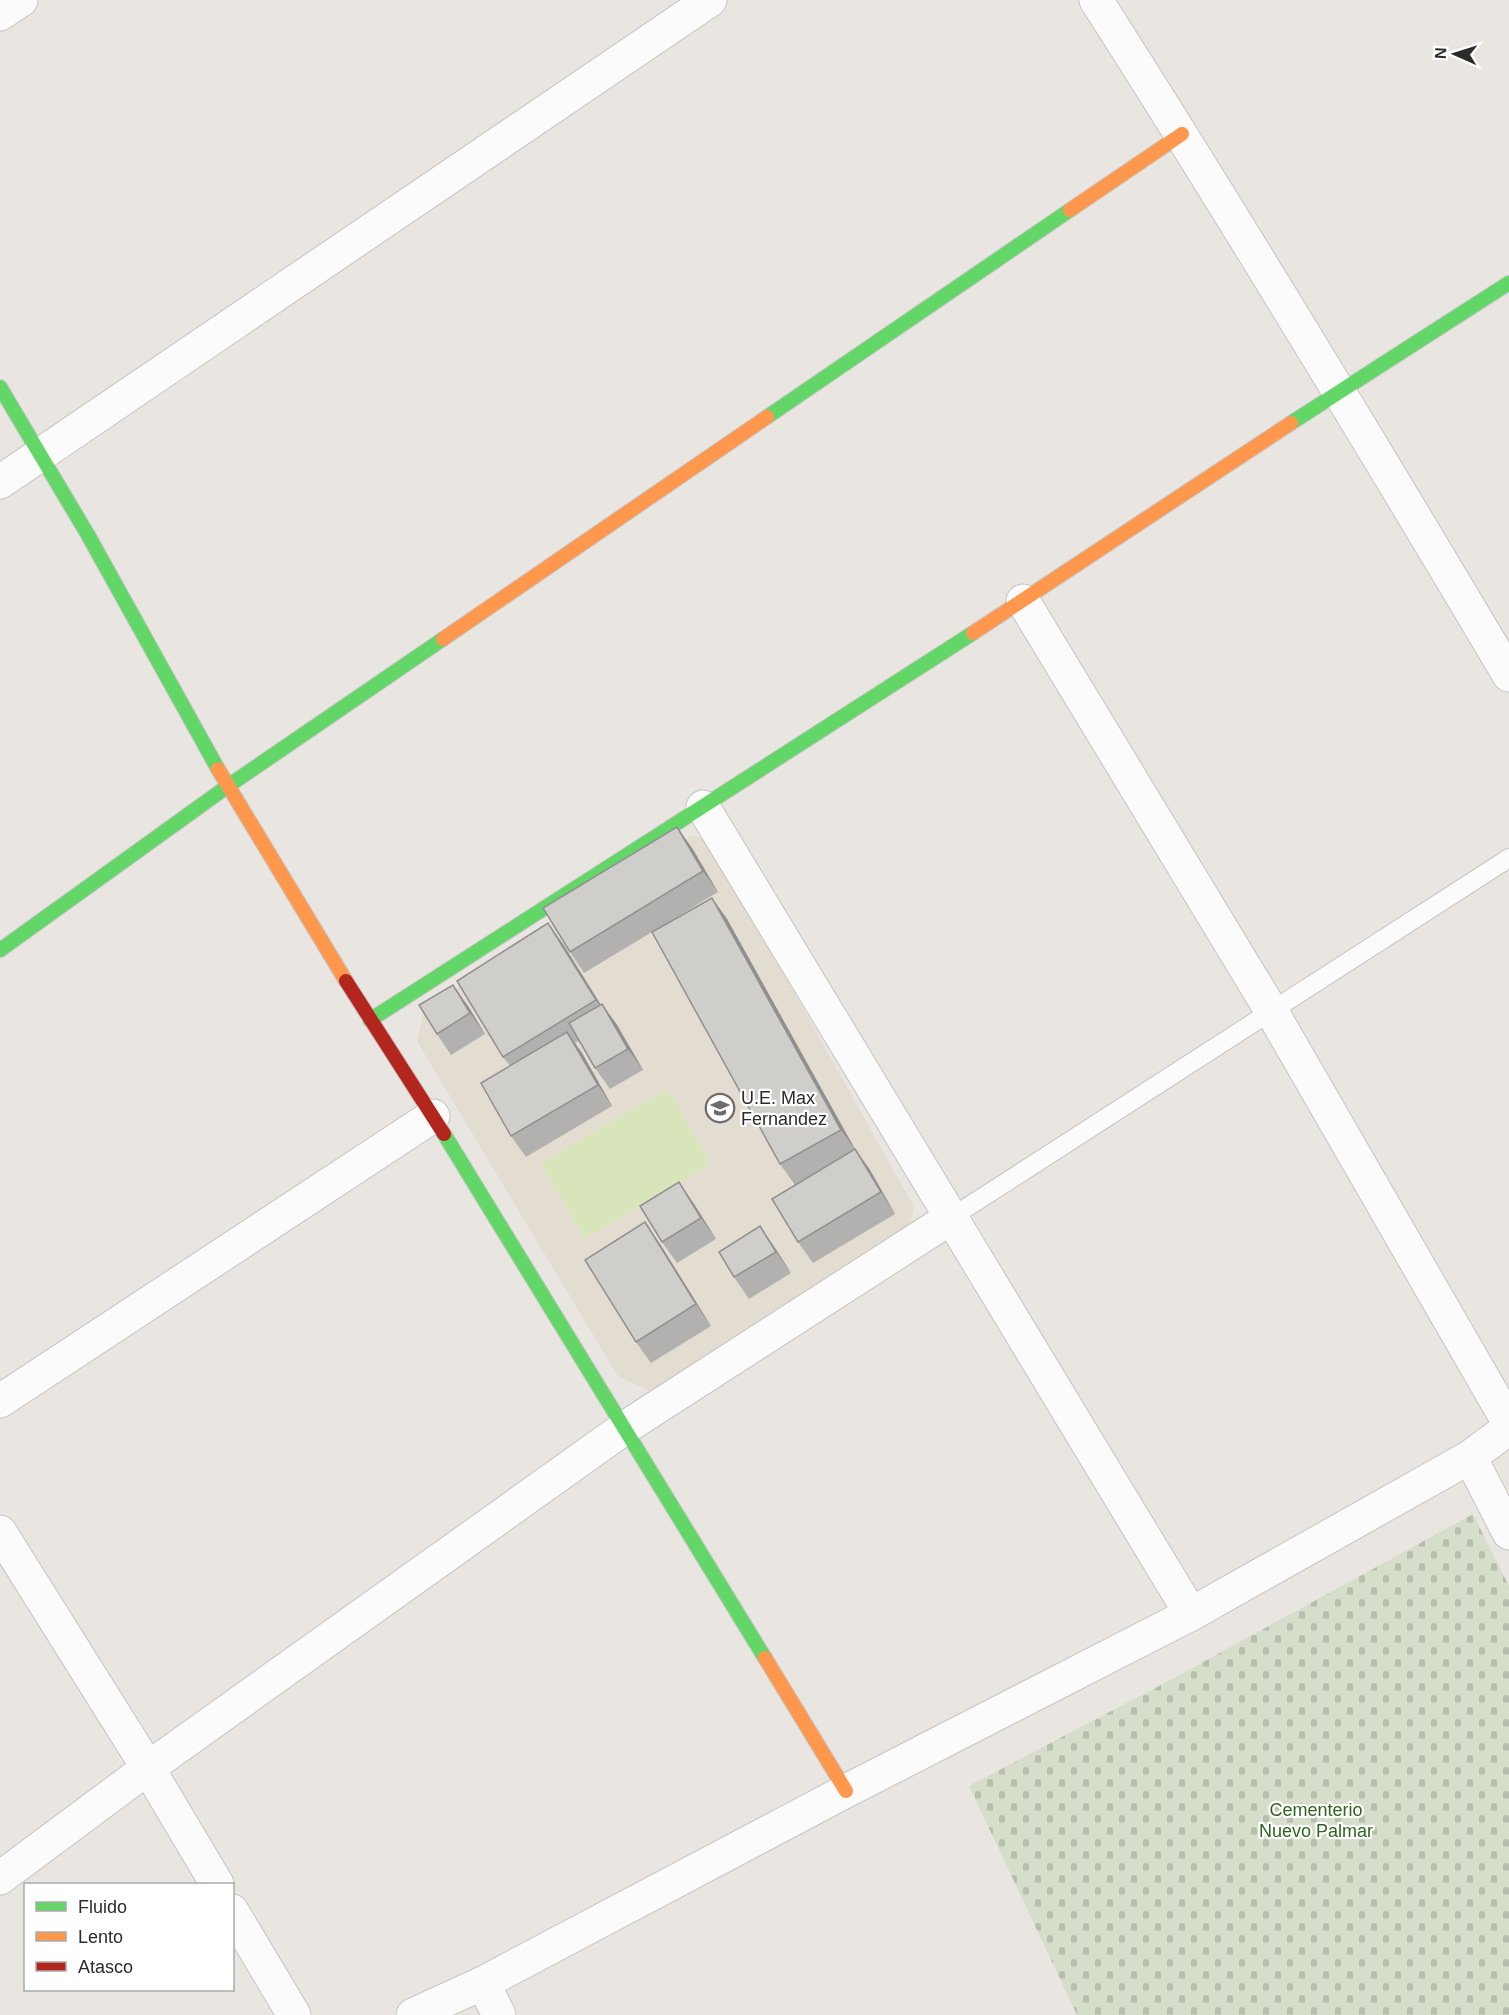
<svg xmlns="http://www.w3.org/2000/svg" width="1509" height="2015" font-family="Helvetica,sans-serif">
	<style>
		.education { fill: #e3dcd1 }
		.cemetery { fill: url(#cemetery-stones) }
		.pitch { fill: #d8e5bb }
		.lines { fill: none; stroke-linecap: round; stroke-linejoin: round }
		.lane-casing { stroke: #c5c4c4; stroke-width: 20 }
		.street-casing { stroke: #c5c4c4; stroke-width: 35 }
		.fast-casing { stroke: #c5c4c4; stroke-width: 16 }
		.slow-casing { stroke: #c5c4c4; stroke-width: 16 }
		.jam-casing { stroke: #c5c4c4; stroke-width: 16 }
		.lane { stroke: #fcfbfb; stroke-width: 18 }
		.street { stroke: #fcfbfb; stroke-width: 33 }
		.fast { stroke: #63d668; stroke-width: 14 }
		.slow { stroke: #ff974d; stroke-width: 14 }
		.jam { stroke: #b3261e; stroke-width: 14 }
		.wall { fill: #b3b1af }
		.shaded-wall { fill: #92908e }
		.building { fill: #d0cecb; stroke: #92908e; stroke-width: 1.5 }
		.labels { text-anchor: middle; stroke-width: 4.5; stroke-linejoin: round; paint-order: stroke }
		.poi-label { font-size: 18px; fill: #2b2b2b; stroke: #fff; text-anchor: start }
		.park-label { font-size: 18px; fill: #31641f; stroke: #fff }
	</style>
	<defs>
		<pattern id="cemetery-stones" width="16" height="16" patternUnits="userSpaceOnUse" patternTransform="scale(1.5)"><rect width="16" height="16" fill="#d6ddca"/><path d="M2 7V4a2 2 0 0 1 4 0v3zM10 15v-3a2 2 0 0 1 4 0v3z" fill="#b8beae"/></pattern>
	</defs>
	<rect width="100%" height="100%" fill="#e9e6e2"/>
	<path class="education" d="M691,836L708,838L914,1207L910,1227L649,1391L618,1376L417,1041L425,1008Z"/>
	<path class="cemetery" d="M1473,1514L1509,1586V2015H1077L969,1786L1174,1678Z"/>
	<path class="pitch" d="M668,1089L711,1164L585,1239L541,1163Z"/>
	<g class="lines">
		<g class="lane-casing">
			<path id="lane" d="M952,1217L1509,858"/>
		</g>
		<g class="street-casing">
			<path id="street" d="M1096,0C1238,222 1374,448 1509,675
				M0,14L21,0
				M0,482L710,0
				M1023,601L1272,1012L1509,1423
				M703,807L1191,1614
				M0,1401L433,1116
				M1470,1457L1509,1533
				M0,1532L148,1768L217,1884
				M0,1878L148,1768L623,1429L952,1217
				M232,1911L294,2015
				M483,1983L499,2015
				M413,2015L483,1983L846,1791L1191,1614L1470,1457L1509,1428"/>
		</g>
		<g class="fast-casing">
			<path id="fast" d="M0,387L88,535L218,769
				M767,417L1070,210
				M1291,423L1509,283
				M0,950L228,786L443,639
				M370,1020L973,633
				M444,1134L765,1658"/>
		</g>
		<g class="slow-casing">
			<path id="slow" d="M1070,210L1182,134
				M973,633L1291,423
				M443,639L767,417
				M218,769L346,981
				M765,1658L846,1791"/>
		</g>
		<g class="jam-casing">
			<path id="jam" d="M346,981L444,1134"/>
		</g>
		<use href="#lane" class="lane"/>
		<use href="#street" class="street"/>
		<use href="#fast" class="fast"/>
		<use href="#slow" class="slow"/>
		<use href="#jam" class="jam"/>
	</g>
	<path class="wall" d="M677,827L692,848L718,892L667,923L712,898L727,919L855,1149L870,1170L895,1214L813,1263L798,1242L795,1185L780,1164L652,932L584,973L570,952Z
		M563,944L600,1005L602,1004L617,1025L643,1070L610,1089L595,1068L579,1041L575,1043L582,1053L612,1106L526,1157L511,1136L510,1066L503,1057Z
		M468,1006L485,1034L451,1055L437,1034Z
		M694,1204L716,1239L677,1263L662,1242Z
		M660,1244L711,1326L651,1363L636,1342Z
		M775,1248L791,1273L749,1299L734,1277Z"/>
	<path class="shaded-wall" d="M677,827L692,848L718,892L703,871Z
		M712,898L727,919L856,1151L841,1130Z
		M548,923L563,944L611,1021L596,1000Z
		M453,985L468,1006L485,1034L470,1013Z
		M602,1004L617,1025L643,1070L628,1049Z
		M567,1032L582,1053L612,1106L598,1085Z
		M855,1149L870,1170L895,1214L881,1192Z
		M679,1182L694,1204L716,1239L701,1218Z
		M645,1222L660,1244L711,1326L696,1304Z
		M760,1226L775,1248L791,1273L776,1252Z"/>
	<path class="building" d="M677,827L703,871L570,952L543,908Z
		M712,898L841,1130L780,1164L652,932Z
		M548,923L596,1000L503,1057L457,981Z
		M453,985L470,1013L437,1034L419,1005Z
		M602,1004L628,1049L595,1068L569,1023Z
		M567,1032L598,1085L511,1136L481,1083Z
		M855,1149L881,1192L798,1242L772,1199Z
		M679,1182L701,1218L662,1242L640,1206Z
		M645,1222L696,1304L636,1342L585,1260Z
		M760,1226L776,1252L734,1277L719,1252Z"/>
	<defs>
		<g id="school-ring" transform="scale(1.5)"><circle r="9.5" fill="#fff" stroke="#6e6c6b" stroke-width="1.5"/><path d="M0-5L7-2L0 1L-7-2ZM-4 1L0 2.5L4 1V4Q0 6-4 4Z" fill="#6e6c6b"/></g>
	</defs>
	<g fill-rule="evenodd">
		<use href="#school-ring" x="720" y="1108"/>
	</g>
	<g class="labels">
		<g class="poi-label">
			<text x="741" y="1104">U.E. Max<tspan x="741" dy="21">Fernandez</tspan></text>
		</g>
		<g class="park-label">
			<text x="1316" y="1816">Cementerio<tspan x="1316" dy="21">Nuevo Palmar</tspan></text>
		</g>
	</g>
	<rect x="24" y="1883" width="210" height="108" fill="#ffffff" stroke="#aaaaaa" stroke-width="1.5"/>
	<rect x="36" y="1902" width="30" height="9" fill="#63d668" stroke="#aaaaaa" stroke-width="1.5"/>
	<text x="78" y="1913" font-size="18" fill="#2b2b2b">Fluido</text>
	<rect x="36" y="1932" width="30" height="9" fill="#ff974d" stroke="#aaaaaa" stroke-width="1.5"/>
	<text x="78" y="1943" font-size="18" fill="#2b2b2b">Lento</text>
	<rect x="36" y="1962" width="30" height="9" fill="#b3261e" stroke="#aaaaaa" stroke-width="1.5"/>
	<text x="78" y="1973" font-size="18" fill="#2b2b2b">Atasco</text>
	<g transform="translate(1455 54) rotate(273)" stroke="#ffffff" stroke-width="4.5" paint-order="stroke">
	<path d="M0-4.5L10 22L0 15L-10 22Z" fill="#2b2b2b"/>
	<text y="-9" font-size="16" font-weight="bold" text-anchor="middle" fill="#2b2b2b">N</text>
	</g>
</svg>
